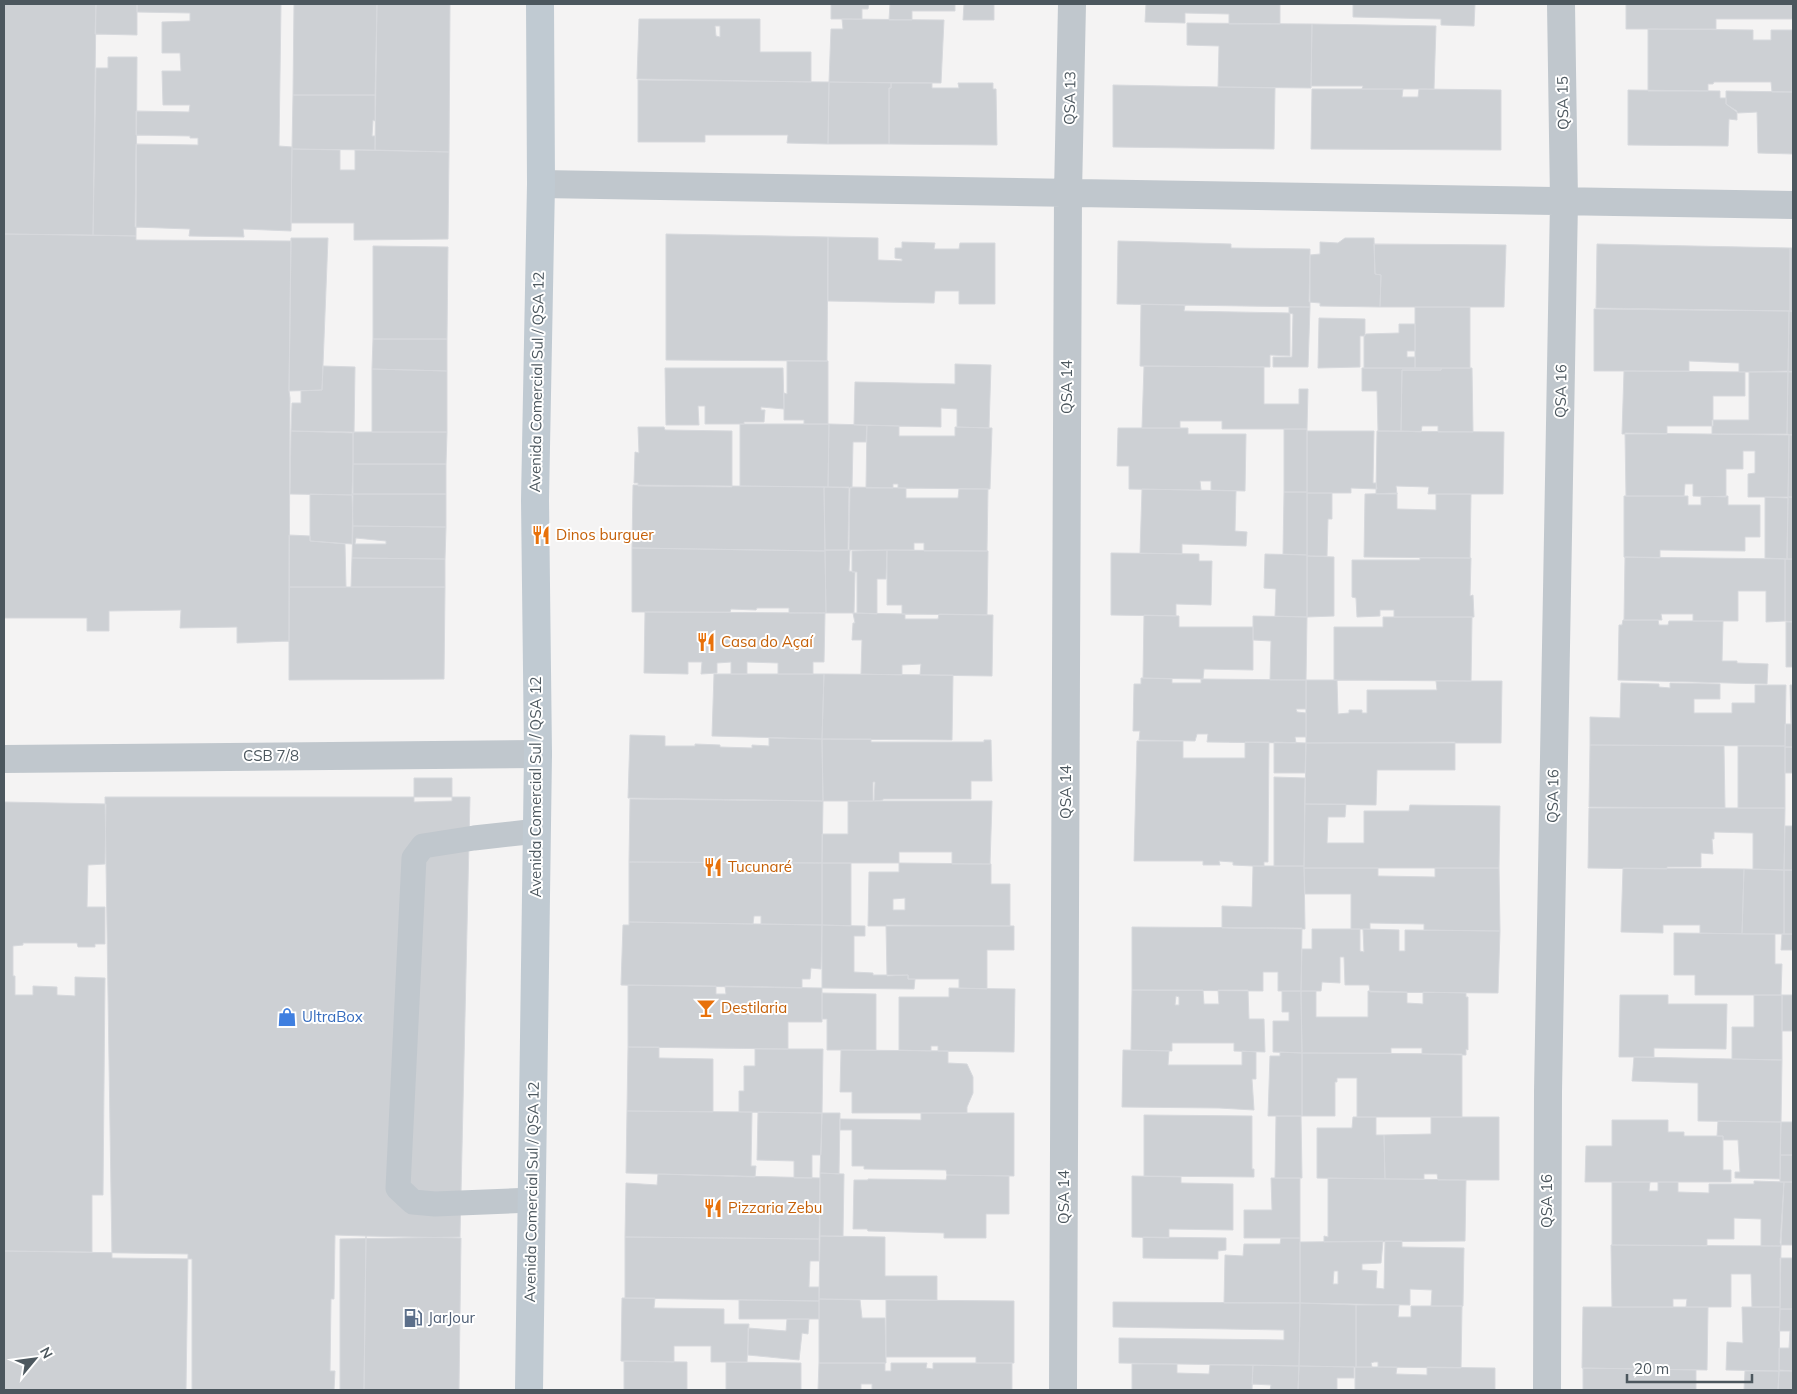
<svg xmlns="http://www.w3.org/2000/svg" width="1797" height="1394" font-family="Mulish,sans-serif">
	<style>
		.building { fill: #cdd0d4; stroke: #d7d9dd; fill-rule: evenodd }
		.lines { fill: none; stroke-linecap: round; stroke-linejoin: round }
		.service { stroke: #c0c7cd; stroke-width: 25 }
		.minor { stroke: #c0c7cd; stroke-width: 28 }
		.secondary { stroke: #c0cad2; stroke-width: 28 }
		.labels { text-anchor: middle; stroke-width: 4; stroke-linejoin: round; paint-order: stroke }
		.street-label { font-size: 15px; fill: #4c575e; stroke: #fff }
		.food-label { font-size: 15px; fill: #c56008; stroke: #fff; text-anchor: start }
		.shop-label { font-size: 15px; fill: #366cbe; stroke: #fff; text-anchor: start }
		.service-label { font-size: 15px; fill: #4e5e75; stroke: #fff; text-anchor: start }
	</style>
	<rect width="100%" height="100%" fill="#f4f3f3"/>
	<path class="building" d="M4,4H96L93,235L4,234Z
		M96,4H137V35L95,34Z
		M137,4H281L279,146L292,147L291,231L243,229L244,237L189,236L190,229L135,227L136,144L198,145V138H190V136L136,135V111L189,112L190,105H163L162,71H181L180,53H162V22L190,21V13L137,12Z
		M294,4H377L375,95H293Z
		M377,4H450L449,152L375,150Z
		M831,4H877H869L868,9H862V19H831Z
		M890,4H955V11H912V20H889Z
		M964,4H994V20H963Z
		M1146,4H1280V24H1229V14L1185,13V23L1145,22Z
		M1353,4H1475L1474,26L1441,25V19L1353,17Z
		M1626,4H1793V19H1716V29H1626Z
		M639,19H760V52H811V82L637,79ZM715,26H720V37L716,36Z
		M842,19L944,20L941,83L829,82L831,29H843Z
		M1187,23L1312,24L1311,88L1218,87L1219,46L1187,45Z
		M1312,24L1436,26L1434,89H1362L1363,86H1311Z
		M1648,29L1753,30V40H1771V30H1793L1792,92H1772L1771,82H1714L1713,84H1708V91H1648Z
		M108,57H137L136,236L93,235L96,68H108Z
		M638,80L829,82L828,144L787,143L788,135H705V142H638Z
		M829,82L891,83V88H889V144H828Z
		M891,83H932V88H959L958,83H993V89H996L997,145L889,144V88H891Z
		M1113,85L1275,88L1274,149L1113,147Z
		M1312,89H1403L1402,97H1418L1419,89L1501,90V150L1311,149Z
		M1628,90L1720,91V98H1726V104L1737,111V120L1729,119L1728,146L1628,145Z
		M1726,91L1793,92V154L1758,153L1757,112L1738,113L1726,104Z
		M293,95H375V121L373,120L372,136H375V150L292,149Z
		M292,149L340,150V170H355V150L449,152L448,239L354,240V223H291Z
		M4,234L136,236V240L291,241L289,391L290,398L289,641L237,643V627L180,628L181,610L109,611V631H87V618H4Z
		M666,234L828,237L827,361L666,360Z
		M828,237L878,238V260L902,261V259L895,258V248H902V242L935,243L934,249H959L960,243H995V304H959V291H935L934,303L828,301Z
		M291,238H328L322,390L289,391Z
		M1345,238H1374L1375,274L1381,275L1380,307L1320,306V303L1309,302L1310,255L1320,254V242L1338,243Z
		M1118,241L1231,244V248L1310,249V307L1117,304Z
		M1374,244L1506,245L1504,307H1380L1381,275L1375,274Z
		M1597,244L1790,248V311L1596,308Z
		M373,246L448,247L447,339H373Z
		M1790,248H1793V311H1790Z
		M1141,304L1185,305L1184,311L1290,313V356L1270,355V367L1140,366Z
		M1289,307H1310L1308,367H1273V357H1292L1293,314L1289,313Z
		M1415,307H1470V368H1415Z
		M1594,309L1789,311L1788,372H1739V363L1689,361V371H1594Z
		M1789,311H1793V372H1788Z
		M1319,318L1365,319V336H1360V367L1318,368Z
		M1399,324H1415V351H1407V357H1415V368H1364V336L1366,334L1399,333Z
		M373,339H447V371L372,369Z
		M787,361H828V424H804V420H784V393L787,394Z
		M955,364L991,365L989,428L957,427V409L941,408V427L854,425L855,382L955,384Z
		M323,366L355,367L354,433L291,431L292,403H301V391L322,390Z
		M1144,366L1264,367V404H1299V389H1308L1307,429H1222V421H1180V428H1142Z
		M665,368H783L784,409L761,407V410H765L764,422H744V424H705V406H698L699,425H666Z
		M1362,368H1441V370H1402L1401,431H1378L1377,391H1362Z
		M1441,368H1472L1473,432H1438V426H1422L1421,432L1401,431L1402,370H1441Z
		M372,369L447,371V432H372Z
		M1624,371L1745,372V396H1713V426H1667V434H1622Z
		M1788,371L1787,434H1712V420H1749V372Z
		M1788,371L1793,372V435L1787,434Z
		M740,424H829L828,487L740,486Z
		M829,424L867,425L866,442H853L852,488L828,487Z
		M867,425L899,426V436H955V427L992,428L990,489L898,488V484H893V488H866Z
		M638,427H664L665,430L732,431V487L638,486V483H634L635,452L639,453Z
		M1118,428H1188V434H1246L1245,491L1211,490V481H1200L1201,490L1129,489V466H1117Z
		M1284,429H1307V492H1284Z
		M291,431L353,432V495L290,494Z
		M1307,431H1374L1373,483H1376L1377,489L1351,488V493H1307Z
		M1377,431L1504,432L1503,494H1428L1429,487L1396,486L1397,494H1376Z
		M353,432H447L446,464H353Z
		M1625,433L1789,435L1788,497H1748V474L1755,473V451H1743V469H1726V497L1693,496V484H1685L1684,496H1626Z
		M1789,435H1793V497H1788Z
		M353,464H446V494H352Z
		M633,485L824,487L825,551L632,548Z
		M824,487H849L848,550H825Z
		M850,487L906,488V498H958L959,489H988L987,551H924V543H914V550H849Z
		M1142,489L1236,491L1235,531L1247,532L1246,546L1182,544V554L1140,553Z
		M1284,492H1307V555L1283,554Z
		M1307,493H1332V519H1328L1327,556H1307Z
		M1397,493V509L1436,510V494H1471L1470,558L1364,557L1365,494Z
		M310,494L353,495L352,544L310,541Z
		M352,494H446V527L353,526Z
		M1624,496H1688V505H1701V497L1728,496V505H1760V537H1745V551L1660,550V558L1624,557Z
		M1765,497L1788,498L1787,559L1765,558Z
		M1788,497H1793V559H1787Z
		M353,526L446,527L445,559L352,558ZM356,538L386,541V544H355Z
		M289,535L310,536V541L345,544L346,587H289Z
		M632,548L825,551L826,613H789V608H757L756,610L731,609L730,612H632Z
		M825,550H850L849,571L855,572L854,613H826Z
		M887,550L988,551L987,615L902,614V605H887Z
		M887,550L886,579H877V614L857,613V572H852V551Z
		M1111,553L1199,554V561H1212L1211,605L1176,604V616L1111,615Z
		M1265,554L1307,555V617L1275,616L1276,589L1264,588Z
		M1307,556L1334,557V616L1307,617Z
		M1625,557L1785,559V621L1766,622V591H1738V621H1693V614H1661L1662,620H1624Z
		M352,558L445,559V587H351Z
		M1420,558H1471L1470,596L1473,595L1474,617H1394V610H1380V616L1357,617L1356,598L1352,597V560H1420Z
		M1785,559H1793V622L1785,621Z
		M289,587H445L444,679L289,680Z
		M645,612L825,613L824,662H813V674H778V663L747,662V674H731V662L717,663V673L701,674L702,662H688V674L644,673Z
		M853,613L905,614V619H938L939,614L993,615L992,676L920,675L921,664L902,665V675L861,674L862,640H852L853,623H855Z
		M1144,615L1179,616V627H1253V670L1204,669L1203,679H1201L1143,678Z
		M1253,616L1307,617L1306,680H1270L1271,641L1253,640Z
		M1383,617H1472L1471,681L1334,680V627H1383Z
		M1623,620H1658L1659,625H1668L1669,621H1723L1722,661H1737V663L1768,664L1767,684L1618,680L1619,625H1622Z
		M1786,622H1793V667H1786Z
		M714,674H824L822,739L712,736Z
		M824,674L953,675L952,740L822,739Z
		M1141,678L1172,679V683H1201V679H1203L1306,680V709H1296L1297,712L1306,713V737H1295L1296,743L1207,742L1208,734H1197L1195,741L1139,740L1140,731H1133L1134,684H1141Z
		M1306,680H1337L1338,714L1349,713V710H1362V713H1367V690H1437L1436,681H1502L1501,743H1306Z
		M1621,683L1659,684V687L1670,688V683L1720,684V699H1694V713H1732V703H1755V685H1786L1785,746L1590,745V717L1620,718Z
		M1790,685H1793V747H1785V724H1791Z
		M630,735L665,736V746H695V744L720,745V747L752,748V745L769,746V738L822,739L823,801L628,798Z
		M822,739H871V742H984V740H991L992,781H971V799H883V800L874,801L875,782H873V801H823Z
		M1137,741H1183V758H1245V742H1269L1268,862H1264V866H1253L1233,865V862L1219,861L1220,865H1203V861H1134Z
		M1274,742L1306,743L1305,773H1274Z
		M1455,742V770H1377L1376,805L1305,804L1306,743Z
		M1590,745L1724,746L1725,808L1589,807Z
		M1738,746H1785V808H1738Z
		M1785,747H1793V773H1785Z
		M1274,777L1305,778L1304,866H1274Z
		M414,778H452V801L414,802Z
		M105,797H470L460,1237L340,1239V1390H192V1259L112,1258Z
		M630,799L823,801L822,863L629,862Z
		M848,801H992L990,864H952V852H899V863H822V834H848Z
		M4,802L106,804L105,864L88,865L87,907H105V944H95V947H78L77,943H23V945L13,946V976H15V995H33V986L57,987V995L75,996V977L105,978L103,1195H92V1252L4,1251Z
		M1305,804H1346L1345,817H1328L1327,843H1364V811H1409L1410,805L1500,806L1499,868H1304Z
		M1589,808H1785L1784,870L1753,869V833L1714,832V839H1712L1713,854L1701,853V867H1667V869L1588,868Z
		M1785,826H1793V870H1784Z
		M629,862L822,863V925L761,924V916H754L753,924L629,922Z
		M822,863H851V926L822,925Z
		M899,863L991,864V884H1010V926H868L869,872H899ZM905,898V910H893V899Z
		M1253,866H1304L1305,929L1222,928V906L1252,907Z
		M1304,868H1378V876L1435,877V868H1499L1500,931L1424,930V924L1370,923V929H1351V894H1305Z
		M1623,868L1744,869L1742,934L1700,933V925H1663V933L1621,932Z
		M1744,869L1784,870V934H1742Z
		M1784,870H1793V934H1784Z
		M629,922L822,925L821,969L811,968L810,979H802V988L621,985L623,925H629Z
		M822,925L865,926V936H854V972L873,973V975H908V979H915L914,989L822,988Z
		M886,925L1014,926V950H987V989L959,988V979H908V975L887,976Z
		M1132,927L1302,928L1301,991H1278V972H1263V991L1132,990Z
		M1312,929H1360V951L1364,952L1363,929L1399,930V951H1405V930L1500,931L1498,993L1370,992L1369,985H1345L1344,957H1340V983L1322,982L1321,991H1301L1302,949H1312Z
		M1674,933L1775,934V964H1782L1781,995H1695V975H1674Z
		M1782,934H1793V950H1781Z
		M628,985L716,986V994H726L725,986L822,988V1022H788V1049L628,1047Z
		M949,988L1015,989L1014,1052L938,1051V1046H931V1051L899,1050V997H949Z
		M1132,990H1203L1204,1004H1219L1218,990H1248L1249,1019H1264L1265,1052L1234,1051V1043H1172V1051L1131,1050ZM1176,996L1179,997V1005H1175Z
		M1282,991H1301L1302,1053L1273,1052V1021H1289V1012H1282Z
		M1301,991H1316V1017H1368V991L1407,992V1003L1423,1004V992L1466,993V997H1468V1050L1466,1049V1055L1422,1054V1048H1391V1053H1302Z
		M822,993L876,994V1050H827V1019H822Z
		M1620,995H1668V1004H1727L1726,1049L1654,1048V1057H1619Z
		M1754,995H1782V1060L1732,1059V1027H1754Z
		M1782,995H1793V1031H1782Z
		M628,1047H659V1058L713,1059V1112L627,1111Z
		M755,1049H823L822,1113L739,1112V1091H744V1066H755Z
		M841,1050L948,1051V1063L967,1064L973,1077V1093L967,1107V1113H852V1092H840Z
		M1123,1050L1169,1051L1168,1065H1242V1051L1256,1052V1079H1252L1254,1110L1219,1108L1122,1107Z
		M1280,1052L1302,1053V1116H1268L1270,1056H1280Z
		M1302,1053L1462,1054V1117H1357V1078H1337V1082H1335V1116H1302Z
		M1634,1057L1782,1060L1781,1122L1698,1121V1083L1632,1081Z
		M627,1111L752,1112L751,1166H756L755,1177L626,1173Z
		M758,1112L822,1113L821,1155H812V1178H794V1161L757,1160Z
		M822,1113H840L839,1174L820,1173Z
		M921,1113H1014V1176L947,1175L946,1170L864,1169V1166H852V1130H840V1119L921,1120Z
		M1144,1115L1252,1116V1169H1254V1177L1144,1176Z
		M1276,1116H1301L1302,1178H1275Z
		M1353,1117H1376V1135H1384L1385,1179L1317,1178V1128H1352Z
		M1431,1117H1499V1180H1438L1437,1174H1424V1179H1385L1384,1135L1431,1134Z
		M1612,1120H1668V1132H1684V1136H1723V1170H1731V1182H1585L1586,1146H1612Z
		M1718,1121L1781,1122L1780,1179L1735,1178V1172H1740L1738,1140H1723V1136H1717Z
		M1781,1122H1793V1155H1780Z
		M1780,1155H1793V1182H1780Z
		M820,1173L844,1174L843,1236H820Z
		M658,1174L820,1178L819,1239L625,1237L626,1183L657,1185Z
		M947,1175L1009,1176V1214H986V1238H944V1233L868,1231L867,1229H853L854,1180H868V1179L946,1180Z
		M1132,1176L1181,1177V1183L1233,1184V1230L1169,1229V1238L1132,1237Z
		M1271,1178H1300V1238H1244V1210H1272Z
		M1328,1178L1466,1180L1465,1241L1324,1242V1236L1328,1237Z
		M1754,1181L1784,1182L1781,1246H1761V1219L1734,1218V1239H1707V1246L1612,1245V1182H1650L1649,1191H1658V1182H1678V1192L1709,1193V1184H1754Z
		M1784,1182H1793V1245H1781L1780,1243Z
		M335,1235L366,1236L364,1390H334L335,1371H330L331,1299H334Z
		M366,1236L461,1238L459,1390H364Z
		M820,1236L885,1237V1276H937V1300L819,1299Z
		M625,1237L819,1239V1261H810L809,1287H819V1301L625,1298Z
		M1143,1237L1226,1238V1250L1218,1251V1259L1143,1258Z
		M1281,1238H1300V1303H1224L1225,1255L1243,1256L1244,1244H1280Z
		M1383,1241L1381,1263L1362,1264V1270L1377,1271L1376,1288L1384,1289L1385,1241H1402V1247L1464,1248L1463,1306H1431L1432,1290L1410,1289V1305L1300,1303V1242ZM1334,1271H1338V1284H1333Z
		M1611,1245L1781,1246L1780,1307H1752L1751,1274H1731V1307H1686L1687,1299H1673V1307H1612Z
		M4,1251L188,1254L186,1390H4Z
		M1780,1258H1793V1309H1780Z
		M622,1298H655L654,1308L724,1309V1324H749L747,1362H711V1346H674V1362L621,1361Z
		M819,1299L860,1300L862,1318H885L886,1363H819Z
		M739,1300L819,1301V1319H739Z
		M886,1300L1014,1301V1363H976V1357H886Z
		M1113,1302L1300,1303L1299,1366L1119,1363V1338L1284,1340V1330L1113,1327Z
		M1300,1303L1356,1305V1367L1299,1366Z
		M1356,1305H1399L1398,1317H1411V1306H1462L1461,1368L1378,1367V1362H1374L1371,1363L1372,1367H1356Z
		M1583,1307H1708L1707,1370L1582,1368Z
		M1742,1307H1780L1779,1371L1726,1370L1727,1342L1743,1343Z
		M1780,1309H1793V1371L1779,1370V1348H1789L1790,1331H1779Z
		M787,1319H809L808,1334L802,1333L799,1360L748,1355V1328L786,1331Z
		M624,1361L687,1362V1390H624Z
		M726,1362L801,1363V1390H726Z
		M819,1363H885V1371H891V1363H927L926,1368L933,1369V1363H1012V1390H872V1384H861V1390H818Z
		M1132,1364H1177V1373L1209,1374L1210,1365H1253L1252,1390H1132Z
		M1253,1365L1299,1366L1298,1390H1270L1271,1385L1252,1384Z
		M1299,1366L1354,1367V1378H1337V1390H1298Z
		M1355,1367H1397L1396,1374L1427,1375V1367L1495,1368V1390H1355Z
		M1583,1368L1696,1370V1390H1583Z
		M1745,1371H1779L1778,1390H1744Z
		M1779,1371H1793V1390H1778Z"/>
	<g class="lines">
		<path class="service" d="M532,1200L435,1204L413,1202L398,1188L414,858L423,846L474,838L537,831"/>
		<path class="minor" d="M541,184L1793,205
			M4,759L538,754
			M1063,1390L1068,193L1072,4
			M1547,1390L1548,1092L1564,201L1561,4"/>
		<path class="secondary" d="M529,1390L538,754L535,500L541,184L540,4"/>
	</g>
	<defs>
		<g id="restaurant-bare" transform="scale(1.5)"><path d="M-5-6h1v4h1v-4h1v4h1v-4h1v5L-1.5 .5V6h-2V.5L-5-1ZM5-6V6H3V1.5H1.5Q1.5-4 5-6Z" fill="#e8710a" stroke="#fff" stroke-width="2.5" paint-order="stroke"/></g>
		<g id="bar-bare" transform="scale(1.5)"><path d="M-6-5H6L.8 .8V4.5H3.5V6h-7V4.5H-.8V.8Z" fill="#e8710a" stroke="#fff" stroke-width="2.5" paint-order="stroke"/></g>
		<g id="shop-bare" transform="scale(1.5)"><path d="M-5-2.5h2.3a2.7 3.5 0 0 1 5.4 0H5L5.5 6h-11ZM-1.5-2.5h3a1.5 2.3 0 0 0-3 0Z" fill="#3f7fe0" stroke="#fff" stroke-width="2.5" paint-order="stroke"/></g>
		<g id="fuel-bare" transform="scale(1.5)"><path d="M-5.5-6h7V0h2V4h1.3V-2.5L3-4.5l.8-.8L6-3V5H2.5V1h-1V6h-7ZM-4.2-4.7v3.2H.2V-4.7Z" fill="#5c6f8a" stroke="#fff" stroke-width="2.5" paint-order="stroke"/></g>
	</defs>
	<g fill-rule="evenodd">
		<use href="#restaurant-bare" x="541" y="535"/>
		<use href="#restaurant-bare" x="706" y="642"/>
		<use href="#restaurant-bare" x="713" y="867"/>
		<use href="#bar-bare" x="706" y="1008"/>
		<use href="#shop-bare" x="287" y="1017"/>
		<use href="#restaurant-bare" x="713" y="1208"/>
		<use href="#fuel-bare" x="413" y="1318"/>
	</g>
	<g class="labels">
		<g class="street-label">
			<text transform="translate(1070 98) rotate(-89)" y="5">QSA 13</text>
			<text transform="translate(1563 103) rotate(-91)" y="5">QSA 15</text>
			<text transform="translate(537 382) rotate(-89)" y="5">Avenida Comercial Sul / QSA 12</text>
			<text transform="translate(1067 387) rotate(-90)" y="5">QSA 14</text>
			<text transform="translate(1561 391) rotate(-89)" y="5">QSA 16</text>
			<text x="271" y="761">CSB 7/8</text>
			<text transform="translate(536 787) rotate(-90)" y="5">Avenida Comercial Sul / QSA 12</text>
			<text transform="translate(1066 792) rotate(-90)" y="5">QSA 14</text>
			<text transform="translate(1553 796) rotate(-89)" y="5">QSA 16</text>
			<text transform="translate(532 1192) rotate(-89)" y="5">Avenida Comercial Sul / QSA 12</text>
			<text transform="translate(1064 1197) rotate(-90)" y="5">QSA 14</text>
			<text transform="translate(1547 1201) rotate(-90)" y="5">QSA 16</text>
		</g>
		<g class="food-label">
			<text x="556" y="540">Dinos burguer</text>
			<text x="721" y="647">Casa do Açaí</text>
			<text x="728" y="872">Tucunaré</text>
			<text x="721" y="1013">Destilaria</text>
			<text x="728" y="1213">Pizzaria Zebu</text>
		</g>
		<g class="shop-label">
			<text x="302" y="1022">UltraBox</text>
		</g>
		<g class="service-label">
			<text x="428" y="1323">JarJour</text>
		</g>
	</g>
	<rect width="1797" height="1394" fill="none" stroke="#4c575e" stroke-width="10"/>
	<g transform="translate(35 1359) rotate(61)" stroke="#ffffff" stroke-width="4" paint-order="stroke">
	<path d="M0-4L9 19L0 12L-9 19Z" fill="#4c575e"/>
	<text y="-8" font-size="14" font-weight="bold" text-anchor="middle" fill="#4c575e">N</text>
	</g>
	<path d="M1627 1374v8h125v-8" fill="none" stroke="#4c575e" stroke-width="2.5"/>
	<text x="1634" y="1374" font-size="15" fill="#4c575e" stroke="#ffffff" stroke-width="4" paint-order="stroke">20 m</text>
</svg>
